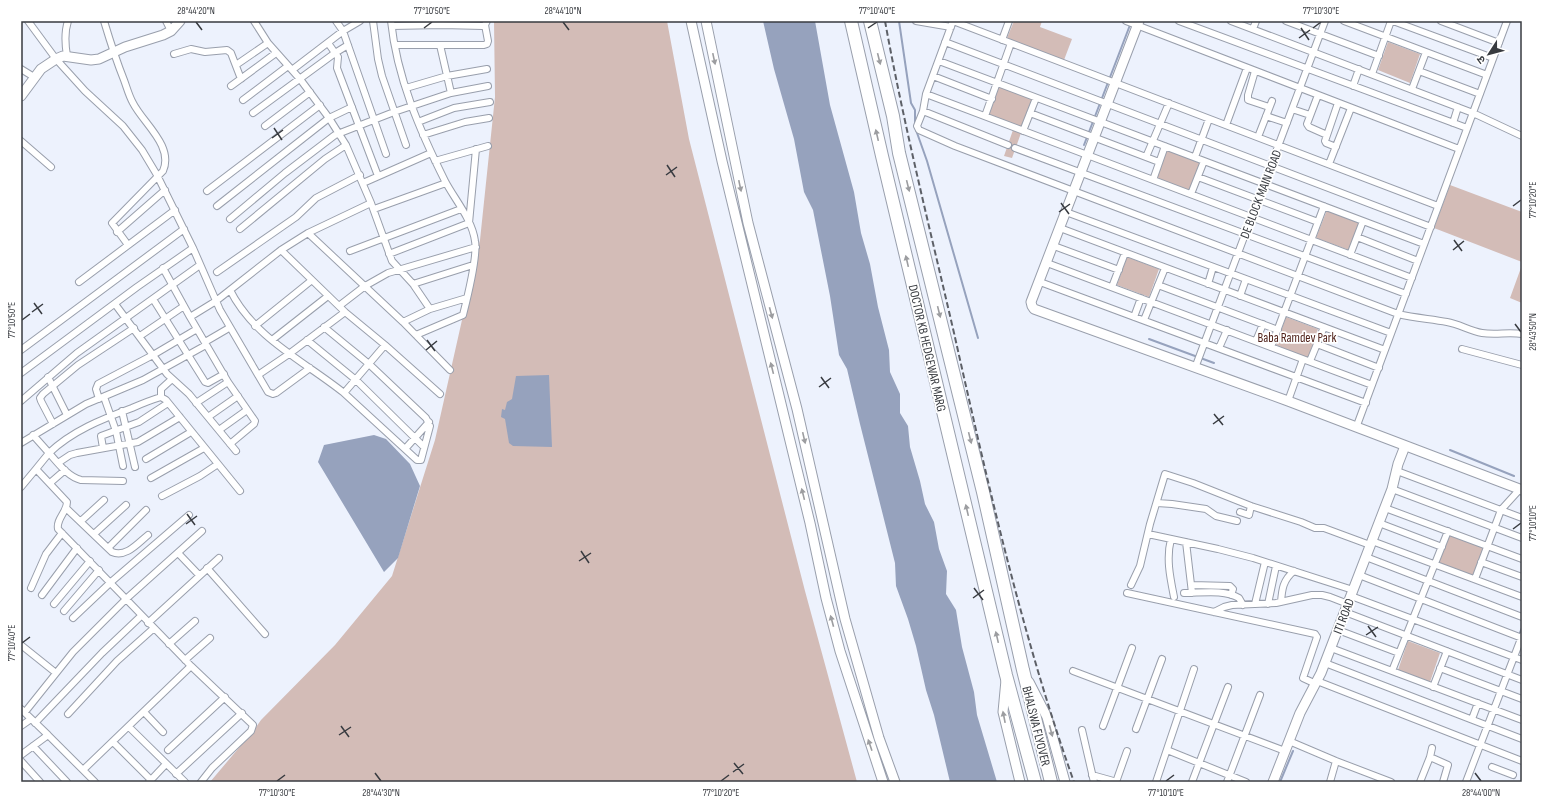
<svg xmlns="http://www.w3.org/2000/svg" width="1543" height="803" font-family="'Sofia Sans Condensed','Noto Sans Devanagari',sans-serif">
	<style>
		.green { fill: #d3bcb7 }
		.water { fill: #96a2bd }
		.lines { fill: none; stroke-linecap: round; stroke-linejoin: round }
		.stream { stroke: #96a2bd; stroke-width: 2 }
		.street-casing { stroke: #999fac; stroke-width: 8 }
		.secondary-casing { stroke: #999fac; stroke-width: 11 }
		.highway-casing { stroke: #999fac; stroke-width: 14 }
		.street { stroke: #fff; stroke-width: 6 }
		.secondary { stroke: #fff; stroke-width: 9 }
		.highway { stroke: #fff; stroke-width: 12 }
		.rail { stroke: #5d6067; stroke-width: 2; stroke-dasharray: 6 3; stroke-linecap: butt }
		.oneway { fill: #9c9da0 }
		.ticks { fill: none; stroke: #383b40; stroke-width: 1.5 }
		.labels { text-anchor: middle; stroke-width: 3.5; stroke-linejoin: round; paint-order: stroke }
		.street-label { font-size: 13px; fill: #383b40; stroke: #fff }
		.park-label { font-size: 13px; fill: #50221a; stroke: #fff }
		.neatline { fill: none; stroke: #383b40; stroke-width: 1.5 }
		.ticks-label { font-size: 10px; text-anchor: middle; fill: #383b40 }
	</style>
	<rect width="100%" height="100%" fill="#edf2fd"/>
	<path class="green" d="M494,21H667L689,139L805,591L857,782H210L254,730L261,720L335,645L392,576L435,440L480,240L495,97Z
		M1014,21H1042L1040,27L1072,39L1064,60L1007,38Z
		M1388,42L1420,54L1410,83L1378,70Z
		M999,86L1032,99L1021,127L989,115Z
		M1013,130L1021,133L1012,158L1004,156Z
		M1167,150L1200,162L1189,190L1157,178Z
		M1450,185L1522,212V262L1434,228Z
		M1327,210L1359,222L1349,250L1316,238Z
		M1127,257L1159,269L1149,297L1117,285Z
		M1522,265V303L1510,298Z
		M1286,317L1318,329L1308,358L1276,345Z
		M1449,535L1484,548L1474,576L1439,563Z
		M1408,641L1440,653L1430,682L1398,670Z"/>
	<path class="water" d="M763,21H815L830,105L854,192L861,233L870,264L878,307L889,350L890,372L900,394V413L908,426L910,447L920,481L925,504L934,522L939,549L947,571L946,594L956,610L962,647L974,692L977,715L997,782H950L934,715L926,690L916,646L908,619L896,586L895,563L860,424L847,369L839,355L830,296L813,210L804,192L794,139L774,69Z
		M549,375L552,447L513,446L509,443L505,419L501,417L502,409L505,410L507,402L512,399L516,376Z
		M374,435L386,439L410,464L420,486L398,558L384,572L318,462L324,445Z"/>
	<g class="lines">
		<path class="stream" d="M899,21L911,103L915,110V124
			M916,130L927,161L978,338
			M1084,145L1130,25
			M1149,339L1214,363
			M1450,450L1514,476
			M1519,635L1522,628
			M1280,782L1293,751"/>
		<g class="street-casing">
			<path id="street" d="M28,21L56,59L85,91L123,126L142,150L157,175L193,248L220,310L268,392L273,394L276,393L310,368
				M104,21C110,41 116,60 124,80C127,88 129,96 133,103C143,123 174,146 163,171L112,223L128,245
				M166,21L171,31
				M336,21L343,31L386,154
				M373,21L378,59L382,76L406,145
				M391,21C397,78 420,131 445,181C455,200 472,219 475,241C478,256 467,299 463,315L416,335
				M916,21L951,27
				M953,21L926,94L923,111L917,126L919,130L955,146L1398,314C1415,318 1431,319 1447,322C1459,324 1470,331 1482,333C1495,335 1509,332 1522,334
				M953,21L1438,206
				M1126,21L1459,149
				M1179,21L1467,128
				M1231,21L1473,113L1522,136
				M1286,21L1379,56
				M1344,21L1487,75
				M1393,21L1493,58
				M1441,21L1499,43
				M392,26L442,25L483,26L485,25L487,21
				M1253,29L1256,21
				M1002,40L1009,21
				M945,42L1431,227
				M328,43L338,57L337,68L378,176
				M395,45H484L487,44L488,41L485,25
				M440,45L451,93
				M174,54L191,49L205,52L227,50L231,53L241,79
				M67,56C65,44 64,33 68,21
				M939,61L1424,244
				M236,65L268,43
				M21,69L34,77
				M292,70L343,31L360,21
				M1255,71L1248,95V100L1269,107
				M1419,71L1480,94
				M1372,74L1391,21
				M933,76L992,99
				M231,86L276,53
				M1353,86L1359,69
				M406,88L447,76L487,69
				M1412,89L1426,52
				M926,94L1412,278
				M1318,95L1307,124L1309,127L1327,135
				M243,100L288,66
				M1292,109L1310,115
				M923,111L1008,145
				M253,113L335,53L348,45
				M1030,113L1159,162
				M985,116L1011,43
				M1266,116L1287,123
				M418,122L454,108L490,102
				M1453,123L1458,107
				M1226,125L1247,68
				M265,126L310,92
				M1023,131L1036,98
				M423,135L465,122L489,118
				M1258,137L1272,101
				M21,141L51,167
				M1336,147L1326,143L1325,141L1338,103
				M1015,148L1406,294
				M1146,157L1169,103
				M1195,157L1209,119
				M435,161L488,146
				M1329,164L1351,108
				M1198,177L1318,222
				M1153,180L1165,146
				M363,183L431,153
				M207,191L320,105
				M1191,194L1204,161
				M371,203L392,261L413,284L430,309L403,322
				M217,206L329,118L352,107
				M374,209L446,183
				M1066,212L1391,333
				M230,219L285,173L335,135L394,112L451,93L488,86
				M1060,228L1385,350
				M240,229L325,159L346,145
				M117,232L165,190
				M308,233L403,322L450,370
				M1357,237L1418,261
				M1054,246L1119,270
				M350,251L461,209
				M389,254L469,223L476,149
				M1350,255L1363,221
				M1047,263L1372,385
				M163,268L190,317
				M217,272L296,217L316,198L360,175
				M79,282L175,210
				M1040,282L1366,403
				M413,284L473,265
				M1208,284L1213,267
				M1158,285L1278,330
				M1112,287L1125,253
				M230,290C254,338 304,361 344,393L385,345L345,312L281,250
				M1240,296L1246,279
				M153,299L205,382L208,383L224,374
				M115,304L167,374L189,394L236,451
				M339,306L365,286L388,273L476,247
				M430,309L467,298
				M1134,317L1141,298
				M1144,320L1165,268
				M255,326L312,280
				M324,327L369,364L426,418L430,426L421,460H417L344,393
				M140,336L184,306
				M272,340L328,296
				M307,340L356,380L424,447
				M1256,341L1263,324
				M205,342L229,328
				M1317,344L1379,368
				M385,345L440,394
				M1271,347L1324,206
				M1219,348L1227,330
				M1462,349L1522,365
				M21,350L184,229
				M1310,361L1324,327
				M1195,368L1325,21
				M21,373L137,287L193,248
				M258,375L289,354L345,312
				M48,377L67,415
				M104,397L116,431L123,466
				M161,397V389L172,379
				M99,399L96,389L98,384L153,355L197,329
				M21,401L77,353L200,265
				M1288,401L1303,359
				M196,403L228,382
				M122,411L135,467
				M208,417L238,396
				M53,424L41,401L40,398L43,394L78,365L134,328
				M1356,428L1507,21
				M219,430L247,410
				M21,443L86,404L143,380L206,345
				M230,444L254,424L255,421L228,382L190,317L216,301L281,250L308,233L371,203L346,145L329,118L300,79L268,43L254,21
				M103,448L101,436L139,422L168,403
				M405,449L429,422
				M146,459L191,432
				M58,463L70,455L77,453L138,442L180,417
				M1397,471L1522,518
				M151,478L204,448
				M123,481L81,480C68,477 58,463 49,453C72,431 102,419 132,408C141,404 151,400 161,397L166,400L240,491
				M50,483L65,470
				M21,487L36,469
				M1392,489L1522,538
				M162,496L200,476L218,464
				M1157,503L1172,504L1206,509L1216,516L1237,521
				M66,508L112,552C126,558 138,543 148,535
				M1385,508L1522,559
				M1240,512L1249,515L1251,506
				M81,521L104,500
				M1379,523L1442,547
				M94,534L126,505
				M1148,534L1218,549L1253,558L1353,590
				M1171,539C1166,558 1170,577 1174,597
				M1372,541L1522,597
				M1186,542L1192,593
				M108,548L146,510
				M178,553L199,575
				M1366,557L1522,617
				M1481,562L1522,577
				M207,568L265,634
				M1359,575L1522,638
				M1475,579L1501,510L1520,489
				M1131,585L1140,566L1150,524L1165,474L1193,483L1251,506L1301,522L1315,528H1324L1370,545
				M1192,585L1230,586L1233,589L1231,595
				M31,588L46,554L62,533
				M1127,593L1315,634L1317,637L1303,678L1316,684
				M1184,593C1201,593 1224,589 1239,598L1243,605
				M42,595L77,548
				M1351,596L1522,660
				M1281,602C1282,589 1283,580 1294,571
				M54,604L90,561
				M1255,604L1265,562
				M1268,604L1276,566
				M64,611L99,570
				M1214,612L1224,607L1232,605L1276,603L1312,595H1322L1330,597L1348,604
				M1345,612L1522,680
				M73,618L111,582L189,515
				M148,623L219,558
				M1338,630L1399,653
				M169,644L195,621
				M21,645L56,673
				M1331,648L1522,720
				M185,660L210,638
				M1325,663L1522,739
				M1440,668L1522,699
				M1073,671L1285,751
				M1392,671L1448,531
				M1317,681L1522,761
				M1433,687L1447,651
				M21,709L48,735L21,755
				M25,712L73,652L126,599L58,529C56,519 67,512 67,502L36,469L49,453L33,435
				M144,712L163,732
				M68,714L117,661L154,628
				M1472,719L1478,703
				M35,723L102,653L141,616
				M21,726L31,719
				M1103,726L1132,648
				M129,727L185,782
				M1136,729L1162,659
				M1082,730L1094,782
				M48,735L95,782
				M1289,741L1336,761L1391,782
				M113,742L151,780
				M33,746L67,782
				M168,750L225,697
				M1167,750L1246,782
				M1430,757L1448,765L1443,782
				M21,761L40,782
				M1492,767L1513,775
				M83,770L191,666
				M176,774L242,713
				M1092,775L1117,782
				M149,782L166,764
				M201,782L212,768L251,731L253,725L191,666L126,599L202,531
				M1116,782L1127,751
				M1156,782L1194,669
				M1192,782L1228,687
				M1227,782L1260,695
				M1330,782L1336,761
				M1420,782L1430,757L1432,748
				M1466,782L1522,636"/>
		</g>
		<g class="secondary-casing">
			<path id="secondary" d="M691,21L722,161L810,523L826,598L840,651L883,782
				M706,21L748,223L797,409L845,619L879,738L895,782
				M1139,21L1031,302L1032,306L1034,309L1288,401L1522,490
				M21,96L41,69L56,59L63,56L91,60L99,59L125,47L163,35L171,31L180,21
				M1006,680L1003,712L1020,782
				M1029,682L1047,717L1065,782
				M1273,782L1300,713L1321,673L1392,489L1398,464L1405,446"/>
		</g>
		<g class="highway-casing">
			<path id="highway" d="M851,21L882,156L1006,675L1035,782
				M870,21L893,116L899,153L983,492L1023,670L1051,782"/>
		</g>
		<use href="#street" class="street"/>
		<use href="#secondary" class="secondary"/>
		<use href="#highway" class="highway"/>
		<path class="rail" d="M885,21C904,126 930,229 954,333C988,484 1022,636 1074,782"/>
	</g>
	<defs><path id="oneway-solid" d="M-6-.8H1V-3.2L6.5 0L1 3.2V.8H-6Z"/></defs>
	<g class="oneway">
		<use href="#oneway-solid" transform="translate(714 59) rotate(78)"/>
		<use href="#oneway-solid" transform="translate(879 59) rotate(76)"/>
		<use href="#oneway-solid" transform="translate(877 135) rotate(-103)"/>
		<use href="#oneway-solid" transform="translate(740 186) rotate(78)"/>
		<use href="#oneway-solid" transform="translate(908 186) rotate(76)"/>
		<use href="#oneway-solid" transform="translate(907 261) rotate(-103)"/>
		<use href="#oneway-solid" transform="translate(939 312) rotate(76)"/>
		<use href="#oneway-solid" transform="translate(771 313) rotate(75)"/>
		<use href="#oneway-solid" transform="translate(772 368) rotate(-104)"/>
		<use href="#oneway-solid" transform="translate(804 438) rotate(77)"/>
		<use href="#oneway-solid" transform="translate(970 438) rotate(76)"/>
		<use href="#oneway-solid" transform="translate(803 494) rotate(-104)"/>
		<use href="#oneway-solid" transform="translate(967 510) rotate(-103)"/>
		<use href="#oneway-solid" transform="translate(832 621) rotate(-105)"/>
		<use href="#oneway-solid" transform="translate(997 637) rotate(-103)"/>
		<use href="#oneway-solid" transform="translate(1004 717) rotate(-101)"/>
		<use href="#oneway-solid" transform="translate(1051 731) rotate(75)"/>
		<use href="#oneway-solid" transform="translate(870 745) rotate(-109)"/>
	</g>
	<path class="ticks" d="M196,22L202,30M563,22L569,30M424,28L432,22M868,28L877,22M1301,28L1309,40M1313,28L1321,22M1299,38L1310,30M274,128L282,140M272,138L283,130M667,165L675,177M666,175L677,167M1061,203L1069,214M1513,206L1521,200M1059,212L1070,204M1454,240L1462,251M1453,250L1464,241M34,303L42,314M32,312L43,304M22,320L30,314M1515,324L1521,332M427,340L435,351M426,350L437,341M821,377L829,388M819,387L831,378M1214,414L1223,425M1213,424L1224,416M187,514L195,525M186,524L197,516M1513,529L1521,523M581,551L589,563M579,561L591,553M974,588L983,600M973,598L984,590M1368,626L1376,637M1366,635L1378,627M22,643L30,637M341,726L349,737M339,735L351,727M734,763L743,774M733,772L744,764M375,773L381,781M1475,773L1481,781M277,781L285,775M721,781L729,775M1166,781L1174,775"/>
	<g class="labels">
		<g class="street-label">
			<text transform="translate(1260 194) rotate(-69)" y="5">DE BLOCK MAIN ROAD</text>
			<text transform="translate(928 348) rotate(77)" y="5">DOCTOR KB HEDGEWAR MARG</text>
			<text transform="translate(1343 616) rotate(-69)" y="5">ITI ROAD</text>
			<text transform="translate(1037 726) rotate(76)" y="5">BHALSWA FLYOVER</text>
		</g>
		<g class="park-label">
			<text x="1297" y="342">Baba Ramdev Park</text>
		</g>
	</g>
	<rect width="1543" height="803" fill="none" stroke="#ffffff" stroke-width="44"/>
	<g transform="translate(1489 54) rotate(234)" stroke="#ffffff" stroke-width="3" paint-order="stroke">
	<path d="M0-3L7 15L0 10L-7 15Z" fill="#383b40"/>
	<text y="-6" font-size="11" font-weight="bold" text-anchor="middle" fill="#383b40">उ</text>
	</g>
	<rect x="22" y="22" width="1499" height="759" class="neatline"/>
	<g class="ticks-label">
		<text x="196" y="14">28°44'20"N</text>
		<text x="432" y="14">77°10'50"E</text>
		<text x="563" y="14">28°44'10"N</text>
		<text x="877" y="14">77°10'40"E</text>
		<text x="1321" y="14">77°10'30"E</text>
		<text transform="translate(1532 200) rotate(-90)" y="4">77°10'20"E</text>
		<text transform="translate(11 320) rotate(-90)" y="4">77°10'50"E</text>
		<text transform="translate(1532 332) rotate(-90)" y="4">28°43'50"N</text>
		<text transform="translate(1532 523) rotate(-90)" y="4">77°10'10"E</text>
		<text transform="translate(11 643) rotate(-90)" y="4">77°10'40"E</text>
		<text x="277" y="796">77°10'30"E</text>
		<text x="381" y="796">28°44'30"N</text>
		<text x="721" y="796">77°10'20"E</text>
		<text x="1166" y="796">77°10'10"E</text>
		<text x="1481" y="796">28°44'00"N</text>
	</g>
</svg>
